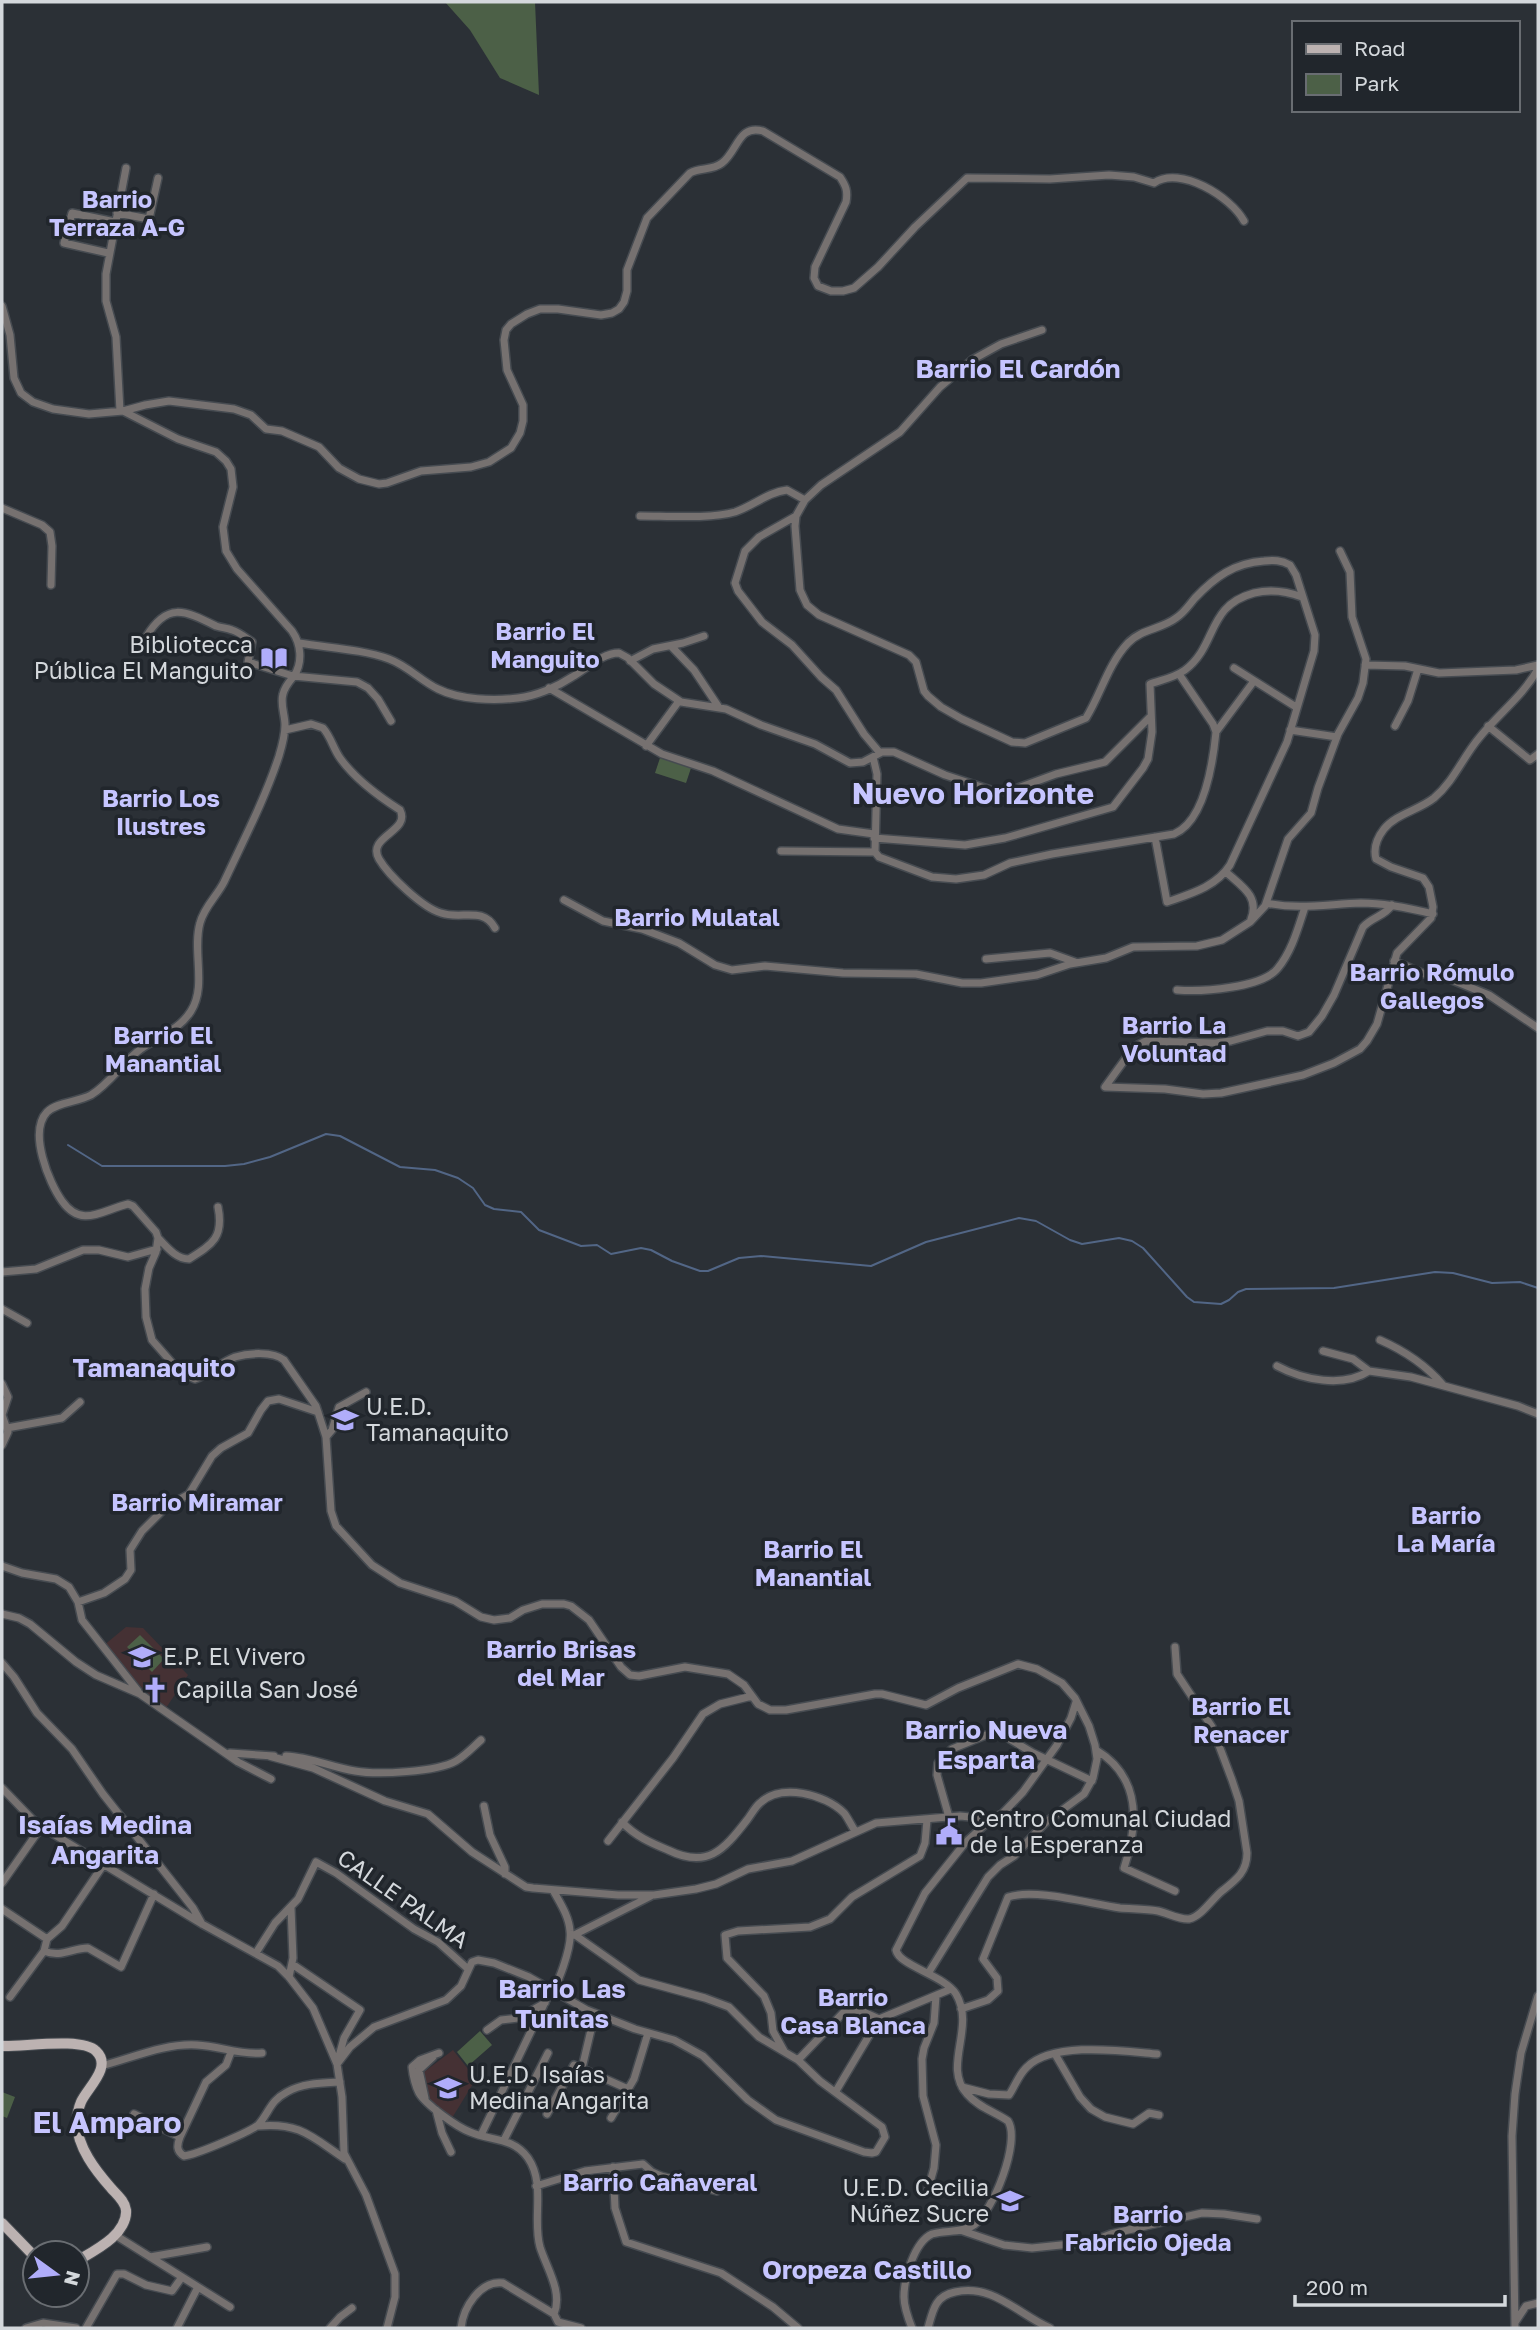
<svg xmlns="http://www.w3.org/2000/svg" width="1540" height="2330" font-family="'Golos Text',sans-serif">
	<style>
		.education { fill: #453134 }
		.green { fill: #4c6047 }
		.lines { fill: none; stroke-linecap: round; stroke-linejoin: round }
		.stream { stroke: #526686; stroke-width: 2 }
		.minor-casing { stroke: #464b51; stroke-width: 10 }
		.major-casing { stroke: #464b51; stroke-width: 12 }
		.minor { stroke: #767170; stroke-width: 7 }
		.major { stroke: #bcb2b1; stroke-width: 10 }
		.labels { text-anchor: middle; stroke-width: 7; stroke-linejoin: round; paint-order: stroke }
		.poi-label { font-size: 23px; fill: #d4d8dc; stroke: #21262c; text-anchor: start }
		.street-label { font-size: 23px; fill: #d4d8dc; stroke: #21262c }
		.neighbourhood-label { font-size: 24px; font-weight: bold; fill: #c6c5ff; stroke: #21262c }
		.quarter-label { font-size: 26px; font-weight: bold; fill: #c6c5ff; stroke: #21262c }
		.district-label { font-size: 30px; font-weight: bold; fill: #c6c5ff; stroke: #21262c }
	</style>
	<rect width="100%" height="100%" fill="#2b3036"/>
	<path class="education" d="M126,1627L143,1628L188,1675L166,1708L145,1691L103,1646Z
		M453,2050L476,2079L452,2118L427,2098L424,2072Z"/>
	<path class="green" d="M445,2H535L539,95L500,78L470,30Z
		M660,758L691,768L686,783L655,773Z
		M140,1635L164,1659L152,1672L127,1647Z
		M480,2031L492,2045L468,2066L457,2052Z
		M2,2092L15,2097L7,2118L2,2116Z"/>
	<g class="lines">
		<path class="stream" d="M68,1145L102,1166H225L244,1164L270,1157L326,1134L340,1136L400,1167L435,1170L458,1178L473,1188L485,1205L494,1209L521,1212L539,1230L581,1246L597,1245L611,1254L641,1248L651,1250L672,1261L700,1271H708L739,1258L761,1256L871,1266L926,1242L1019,1218L1036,1221L1070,1240L1082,1244L1119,1238L1132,1241L1143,1248L1187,1297L1194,1302L1221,1304L1229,1300L1238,1292L1246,1289L1334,1288L1435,1272L1453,1273L1492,1283L1520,1282L1538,1288"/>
		<g class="minor-casing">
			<path id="minor" d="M117,213L149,219L158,178
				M108,253L64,243L72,213L115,222
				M2,306L10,335L14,378L21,393L33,402L53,409L89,414L123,411L145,405L169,401L234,409L251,415L266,429L282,431L319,447L339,468L359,479L379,484L387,483L421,471L471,467L489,462L511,448L520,433L523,421V405L507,370L504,340L506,330L511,324L527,314L540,309H558L601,315L612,313L619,309L624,302L627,291V270L647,218L690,173C700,167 712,171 722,163C738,151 738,124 763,131L840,177C846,186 848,191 846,202L815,267L814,278L818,286L831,291H843L854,288L878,267L915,227L967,178L1050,179L1109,175L1134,177L1154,183C1180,165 1231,197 1244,221
				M1042,330L1001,344L972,360L940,387L900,432L821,485L805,500L796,516L795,526L800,590L807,605L819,615L909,655L916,662L924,691L928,696L941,707L962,719L1012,742L1025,743L1086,718C1101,694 1108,664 1128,643C1141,629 1162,629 1176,618C1184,613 1189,605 1195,598C1215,577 1234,563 1264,561C1274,560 1281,560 1290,565L1296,575L1315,635L1314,651L1287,742L1230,865C1216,887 1190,894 1167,902L1155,837
				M120,411L116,337L106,301V274L126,168
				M123,411L178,439L216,452L226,461L231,469L233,487L223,527L226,551L237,569L292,631C301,644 303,662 294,676C289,682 285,686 283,694C280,704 285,715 285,725C285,735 282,746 279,756C265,799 243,841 224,882C217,896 204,907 200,923C192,951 207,986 191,1011C178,1032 155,1037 137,1052C121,1065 109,1084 91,1095C78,1102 57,1102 47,1112C28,1132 49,1183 62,1201C82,1229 102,1210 128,1204L133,1206L156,1232L158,1238L156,1252L149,1268L145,1289L146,1317L152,1340L180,1372L195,1379C210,1374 221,1362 235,1357C248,1353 273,1351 284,1360L316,1406L326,1437L331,1511L336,1526L372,1565L400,1583L455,1601L481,1617L494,1620L510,1618L523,1610L542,1604H564L571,1606L589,1620L621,1667L630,1675L639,1676L685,1667L728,1674L744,1685L758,1704L770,1710H786L875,1694H882L926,1705L958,1688L1018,1664L1037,1669L1062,1683L1075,1698L1089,1726L1095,1745L1097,1759L1093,1778L1084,1794L1046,1822L1014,1856L1000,1865L988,1877L929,1972
				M2,508L42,525L50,532L52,546L51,585
				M640,516C667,516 711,519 735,512C753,506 768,492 787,490L805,500
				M796,516L759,537L745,551L735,583L738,591L762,622L792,645L821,677L836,690L864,734L880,753
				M146,637C167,602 184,610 216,626C222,628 227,628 232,630C239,632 246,638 252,642L248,662L293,676L357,682L368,688L378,699L391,721
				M299,643C328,648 361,649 389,659C408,666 421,681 438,689C460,700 494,701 518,698C536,696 557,687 572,677C586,669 602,653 619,653L628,658L654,684L681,702L726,709L761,725L815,744L850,763L863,762L882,752H894L945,775L997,792H1007L1056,774L1105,762L1151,716
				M671,646L694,670L718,706
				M630,661L653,649L683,643L704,636
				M1365,665L1405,666L1439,673L1516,670L1538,665
				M1234,668L1296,707
				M549,688L662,754L713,771L838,829L874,834
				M1395,726L1408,701L1418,669
				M1488,726L1530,760L1538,754
				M285,730L311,724L323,728C331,737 333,748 340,758C355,779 378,796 400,810C411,832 366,836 379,859C389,876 423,908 441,913C461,920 483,906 495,928
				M1290,730L1337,737
				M1216,732L1254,681
				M646,746L679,701
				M873,757L877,774L875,852L879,857L932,877L956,879L984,875L1010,863L1052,854L1174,834C1205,821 1213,762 1216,732L1213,724L1179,674
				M874,838L965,845L1005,838L1113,807L1143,768L1148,759L1152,732L1150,684C1161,680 1174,678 1185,670C1218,645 1206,606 1254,593C1271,589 1286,591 1302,597
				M781,851L875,852
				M1226,872C1241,886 1260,896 1251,919
				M564,900L603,921L642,929L679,943L715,965L732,970L765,966L843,973L916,974L962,983H981L1037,975L1070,964L1106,958L1133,947L1197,946L1222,940L1250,922L1265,906L1288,839L1311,813L1318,788L1338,734L1358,698L1363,683L1366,659L1352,617L1350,572L1340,551
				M1266,903C1299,910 1328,904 1361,903C1385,903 1409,908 1433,914
				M1392,905C1385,916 1372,917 1363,927L1334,995L1322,1016L1309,1032L1298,1036L1283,1031H1267L1231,1041L1215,1043L1146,1041L1134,1047L1105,1087L1165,1089L1203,1094L1221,1093L1303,1075L1334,1063L1360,1049L1367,1041L1377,1024L1397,953L1431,918L1433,907L1429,887L1423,878L1391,867L1376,859C1373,848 1377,838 1384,829C1396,814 1419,810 1434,798C1454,781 1463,757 1479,738C1498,714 1523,696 1538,669
				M986,959L1050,953L1075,962
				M1394,961L1427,975L1430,971L1489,995L1538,1028
				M1177,990C1201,992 1263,988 1278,968C1292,951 1298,928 1305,907
				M158,1238C167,1247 176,1259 189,1259C213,1244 224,1237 218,1207
				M2,1272L36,1269L83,1250H99L128,1257L157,1249
				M2,1309L27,1323
				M1380,1340C1405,1351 1425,1364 1443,1385
				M1323,1351L1353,1359L1369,1371L1411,1377L1518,1406L1538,1414
				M1277,1366C1303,1380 1343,1388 1369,1371
				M2,1384L8,1397L2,1415L8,1432L2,1445
				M7,1428L62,1418L80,1402
				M326,1437L332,1430L339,1407L366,1392
				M2,1566L22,1573L56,1579L69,1587L78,1602L82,1620L138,1691
				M78,1602L104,1593L125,1579L131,1570L130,1550L142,1531L166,1507L189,1494L212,1456L221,1448L248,1433L261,1410L268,1401L279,1399L318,1412
				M2,1614L19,1618L30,1624L76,1662L96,1675L140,1694L238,1762L271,1779
				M2,1663L14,1677L37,1713L72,1749L103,1794L193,1908L202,1924
				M1096,1750C1141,1777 1139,1823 1124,1868L1175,1891
				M230,1753L274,1756
				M269,1756L313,1768L385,1801L428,1814L472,1852L526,1887L533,1888L618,1895H654L696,1889L716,1884L748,1869L792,1861L876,1823L960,1816L991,1819
				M286,1756C310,1757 331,1767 355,1771C377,1775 437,1772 456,1761C466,1755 473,1747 481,1740
				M2,1788L32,1819L45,1829L202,1924L278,1966L289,1977L313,2008L337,2064L342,2097L344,2153L366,2195L395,2274V2297L387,2328
				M484,1806L490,1835L505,1867V1874
				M949,1817L937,1775L938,1763L952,1749L986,1735H1003L1033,1753L1092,1781
				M622,1822C635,1836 651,1843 668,1850C707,1869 723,1851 747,1820C751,1815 755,1807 760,1803C781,1783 825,1794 844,1813C848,1818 851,1825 855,1831
				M608,1841L673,1758L703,1714L720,1704L752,1696
				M2,1883L42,1826
				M2,1909L47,1939
				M574,1935L651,1896
				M44,1951C61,1958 72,1948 88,1948L121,1967L154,1894
				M256,1953L275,1923L298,1899L316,1862L336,1873L414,1929L438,1942L468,1969
				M292,1964L360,2010L344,2038L338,2060
				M289,1977L293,1958L291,1908
				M10,1997L44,1951L47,1939L62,1926L104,1864
				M961,2009L988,2000L998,1991L997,1978L983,1959L1008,1897C1036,1888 1090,1904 1120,1908C1133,1909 1146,1909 1158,1911C1167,1913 1180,1920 1189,1919C1202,1916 1212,1899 1222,1891C1236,1880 1247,1872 1247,1853L1239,1801L1232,1780L1212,1727L1177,1674L1175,1647
				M487,2030L501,2020L518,2018L545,2003
				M784,2051L773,2031L771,2013L764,1996L727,1958L725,1935L738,1931L810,1927L830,1919L852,1897L920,1856L925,1843L927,1820
				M231,2052L226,2065L206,2082L180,2137C177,2145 176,2151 184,2156C195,2155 253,2131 259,2124C270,2111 270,2101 287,2092C303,2083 322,2083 340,2082
				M439,2053L420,2060L412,2067C413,2076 415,2085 419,2093C426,2105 457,2127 470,2132C491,2141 513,2137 528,2158C546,2184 532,2219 540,2247C547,2269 563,2292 554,2314
				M1055,2054L1080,2097L1091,2109L1105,2117L1133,2124L1149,2113L1159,2115
				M798,2060L843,2013L859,2010L879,2019
				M337,2064L350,2047L374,2027L446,2000L461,1986L472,1962L478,1960L494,1963L529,1977L587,2010L635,2029L674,2040L703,2056L748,2100L776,2120L864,2152L872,2153L876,2152L885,2137L882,2127L820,2081L798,2060L759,2037L729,2007L705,1998L639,1980L575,1935
				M101,2066C132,2058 165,2043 197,2045C220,2046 238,2055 262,2053
				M582,2068L595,2013
				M962,2087L989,2094L1009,2095C1015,2086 1019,2074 1027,2067C1053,2041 1123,2051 1157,2054
				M836,2091L879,2019L951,1989
				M425,2098L419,2070L433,2057
				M436,2110L442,2133L451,2152
				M134,2114L180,2137
				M547,2114L574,2065L628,2089
				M611,2118L634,2079L648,2033
				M258,2126C300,2122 312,2137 345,2159
				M481,2135L547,1998C558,1988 572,1946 570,1931C569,1916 560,1903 553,1890
				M504,2140L548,2053
				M613,2167L615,2208L626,2242L721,2273L773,2307L798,2328
				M536,2186L585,2171L643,2164L652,2172L661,2176L717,2191
				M927,2193L934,2168L936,2145L923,2096L922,2059L924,2048L934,2023L936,1996
				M960,2230L1004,2245L1032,2248L1090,2242L1111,2234L1202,2213L1224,2214L1257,2219
				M115,2235L230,2307
				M150,2257L207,2247
				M1516,2321L1526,2306L1538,2303
				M26,2328L43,2323L76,2328
				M86,2328L117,2274H124L146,2285L172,2291L182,2277
				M177,2328L198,2287
				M330,2328L340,2317L352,2308
				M461,2328C463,2308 480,2280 503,2283L554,2314L558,2322L581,2328
				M912,2328C908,2318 904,2307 904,2297C904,2279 914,2242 932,2234C945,2230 963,2233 974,2225C993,2212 1021,2141 1008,2121C995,2112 978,2107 967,2094C942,2066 976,2028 956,1994C944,1975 899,1966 896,1950L925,1893L965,1843L991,1819L1002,1814L1023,1792L1057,1745L1071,1718L1076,1702
				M928,2328C933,2310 935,2296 955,2292C992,2283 1018,2314 1050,2328
				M1515,2328L1512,2136L1515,2094L1521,2053L1538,1996"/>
		</g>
		<g class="major-casing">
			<path id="major" d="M2,2046C23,2047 82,2037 96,2051C113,2067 87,2088 81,2102C78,2109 77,2116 77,2123C77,2147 96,2171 111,2188C116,2194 125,2201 126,2210C127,2220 120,2231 112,2238C102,2247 89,2254 77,2261
				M2,2223L35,2257"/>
		</g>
		<use href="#minor" class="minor"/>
		<use href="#major" class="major"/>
	</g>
	<defs>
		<g id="library-bare" transform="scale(2.1)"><path d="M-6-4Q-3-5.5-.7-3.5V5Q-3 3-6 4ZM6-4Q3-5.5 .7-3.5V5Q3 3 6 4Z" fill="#b0adfa" stroke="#21262c" stroke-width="2.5" paint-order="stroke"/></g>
		<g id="school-bare" transform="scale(2.1)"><path d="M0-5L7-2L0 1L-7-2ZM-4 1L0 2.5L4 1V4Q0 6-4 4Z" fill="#b0adfa" stroke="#21262c" stroke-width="2.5" paint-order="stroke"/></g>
		<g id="church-bare" transform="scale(2.1)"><path d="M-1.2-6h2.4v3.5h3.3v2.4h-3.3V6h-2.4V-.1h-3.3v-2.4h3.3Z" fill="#b0adfa" stroke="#21262c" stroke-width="2.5" paint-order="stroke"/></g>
		<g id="civic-bare" transform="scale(2.1)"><path d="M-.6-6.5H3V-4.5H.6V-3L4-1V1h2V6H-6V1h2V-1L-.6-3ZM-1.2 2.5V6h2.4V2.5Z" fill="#b0adfa" stroke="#21262c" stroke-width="2.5" paint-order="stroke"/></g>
	</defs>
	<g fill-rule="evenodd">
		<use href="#library-bare" x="274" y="658"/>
		<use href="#school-bare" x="345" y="1420"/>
		<use href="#school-bare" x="142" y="1657"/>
		<use href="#church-bare" x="155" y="1690"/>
		<use href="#civic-bare" x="949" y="1832"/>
		<use href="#school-bare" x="448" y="2088"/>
		<use href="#school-bare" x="1010" y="2201"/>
	</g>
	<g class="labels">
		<g class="poi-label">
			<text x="253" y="653" text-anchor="end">Bibliotecca<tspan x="253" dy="26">Pública El Manguito</tspan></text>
			<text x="366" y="1415">U.E.D.<tspan x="366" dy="26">Tamanaquito</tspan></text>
			<text x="163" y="1665">E.P. El Vivero</text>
			<text x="176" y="1698">Capilla San José</text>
			<text x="970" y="1827">Centro Comunal Ciudad<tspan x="970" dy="26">de la Esperanza</tspan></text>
			<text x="469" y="2083">U.E.D. Isaías<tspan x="469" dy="26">Medina Angarita</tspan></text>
			<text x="989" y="2196" text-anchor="end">U.E.D. Cecilia<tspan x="989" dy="26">Núñez Sucre</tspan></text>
		</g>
		<g class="street-label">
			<text transform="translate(403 1899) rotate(35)" y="8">CALLE PALMA</text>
		</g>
		<g class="neighbourhood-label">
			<text x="117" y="208">Barrio<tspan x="117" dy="28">Terraza A-G</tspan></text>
			<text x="545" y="640">Barrio El<tspan x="545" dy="28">Manguito</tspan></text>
			<text x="161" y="807">Barrio Los<tspan x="161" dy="28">Ilustres</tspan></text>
			<text x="697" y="926">Barrio Mulatal</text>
			<text x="1432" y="981">Barrio Rómulo<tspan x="1432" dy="28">Gallegos</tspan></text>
			<text x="1174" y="1034">Barrio La<tspan x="1174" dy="28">Voluntad</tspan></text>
			<text x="163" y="1044">Barrio El<tspan x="163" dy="28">Manantial</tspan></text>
			<text x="197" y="1511">Barrio Miramar</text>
			<text x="1446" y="1524">Barrio<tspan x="1446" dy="28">La María</tspan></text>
			<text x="813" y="1558">Barrio El<tspan x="813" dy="28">Manantial</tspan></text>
			<text x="561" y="1658">Barrio Brisas<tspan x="561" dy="28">del Mar</tspan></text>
			<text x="1241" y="1715">Barrio El<tspan x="1241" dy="28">Renacer</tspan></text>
			<text x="853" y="2006">Barrio<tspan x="853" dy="28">Casa Blanca</tspan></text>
			<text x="660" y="2191">Barrio Cañaveral</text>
			<text x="1148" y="2223">Barrio<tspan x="1148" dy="28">Fabricio Ojeda</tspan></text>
		</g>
		<g class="quarter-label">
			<text x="1018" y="378">Barrio El Cardón</text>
			<text x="154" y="1377">Tamanaquito</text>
			<text x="986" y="1739">Barrio Nueva<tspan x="986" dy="30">Esparta</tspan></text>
			<text x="105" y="1834">Isaías Medina<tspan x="105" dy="30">Angarita</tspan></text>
			<text x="562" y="1998">Barrio Las<tspan x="562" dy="30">Tunitas</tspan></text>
			<text x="867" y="2279">Oropeza Castillo</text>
		</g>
		<g class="district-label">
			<text x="973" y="804">Nuevo Horizonte</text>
			<text x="107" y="2133">El Amparo</text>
		</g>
	</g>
	<rect width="1540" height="2330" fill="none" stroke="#d4d8dc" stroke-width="7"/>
	<rect x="1292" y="21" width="228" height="91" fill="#21262c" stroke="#696d72" stroke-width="2"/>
	<rect x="1306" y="44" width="35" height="10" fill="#bcb2b1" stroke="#696d72" stroke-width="2"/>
	<text x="1354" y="56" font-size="21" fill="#d4d8dc">Road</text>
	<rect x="1306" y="74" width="35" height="21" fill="#4c6047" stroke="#696d72" stroke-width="2"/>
	<text x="1354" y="91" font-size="21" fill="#d4d8dc">Park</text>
	<g transform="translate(56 2274) rotate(105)"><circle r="33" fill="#21262c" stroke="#696d72" stroke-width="2"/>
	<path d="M0-5L12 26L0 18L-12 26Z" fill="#b0adfa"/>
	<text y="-10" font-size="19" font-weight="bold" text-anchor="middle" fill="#d4d8dc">N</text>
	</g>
	<path d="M1295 2295v10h210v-10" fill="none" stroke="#d4d8dc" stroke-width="3.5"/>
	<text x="1306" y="2295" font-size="21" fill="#d4d8dc" stroke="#21262c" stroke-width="5" paint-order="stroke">200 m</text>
</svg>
